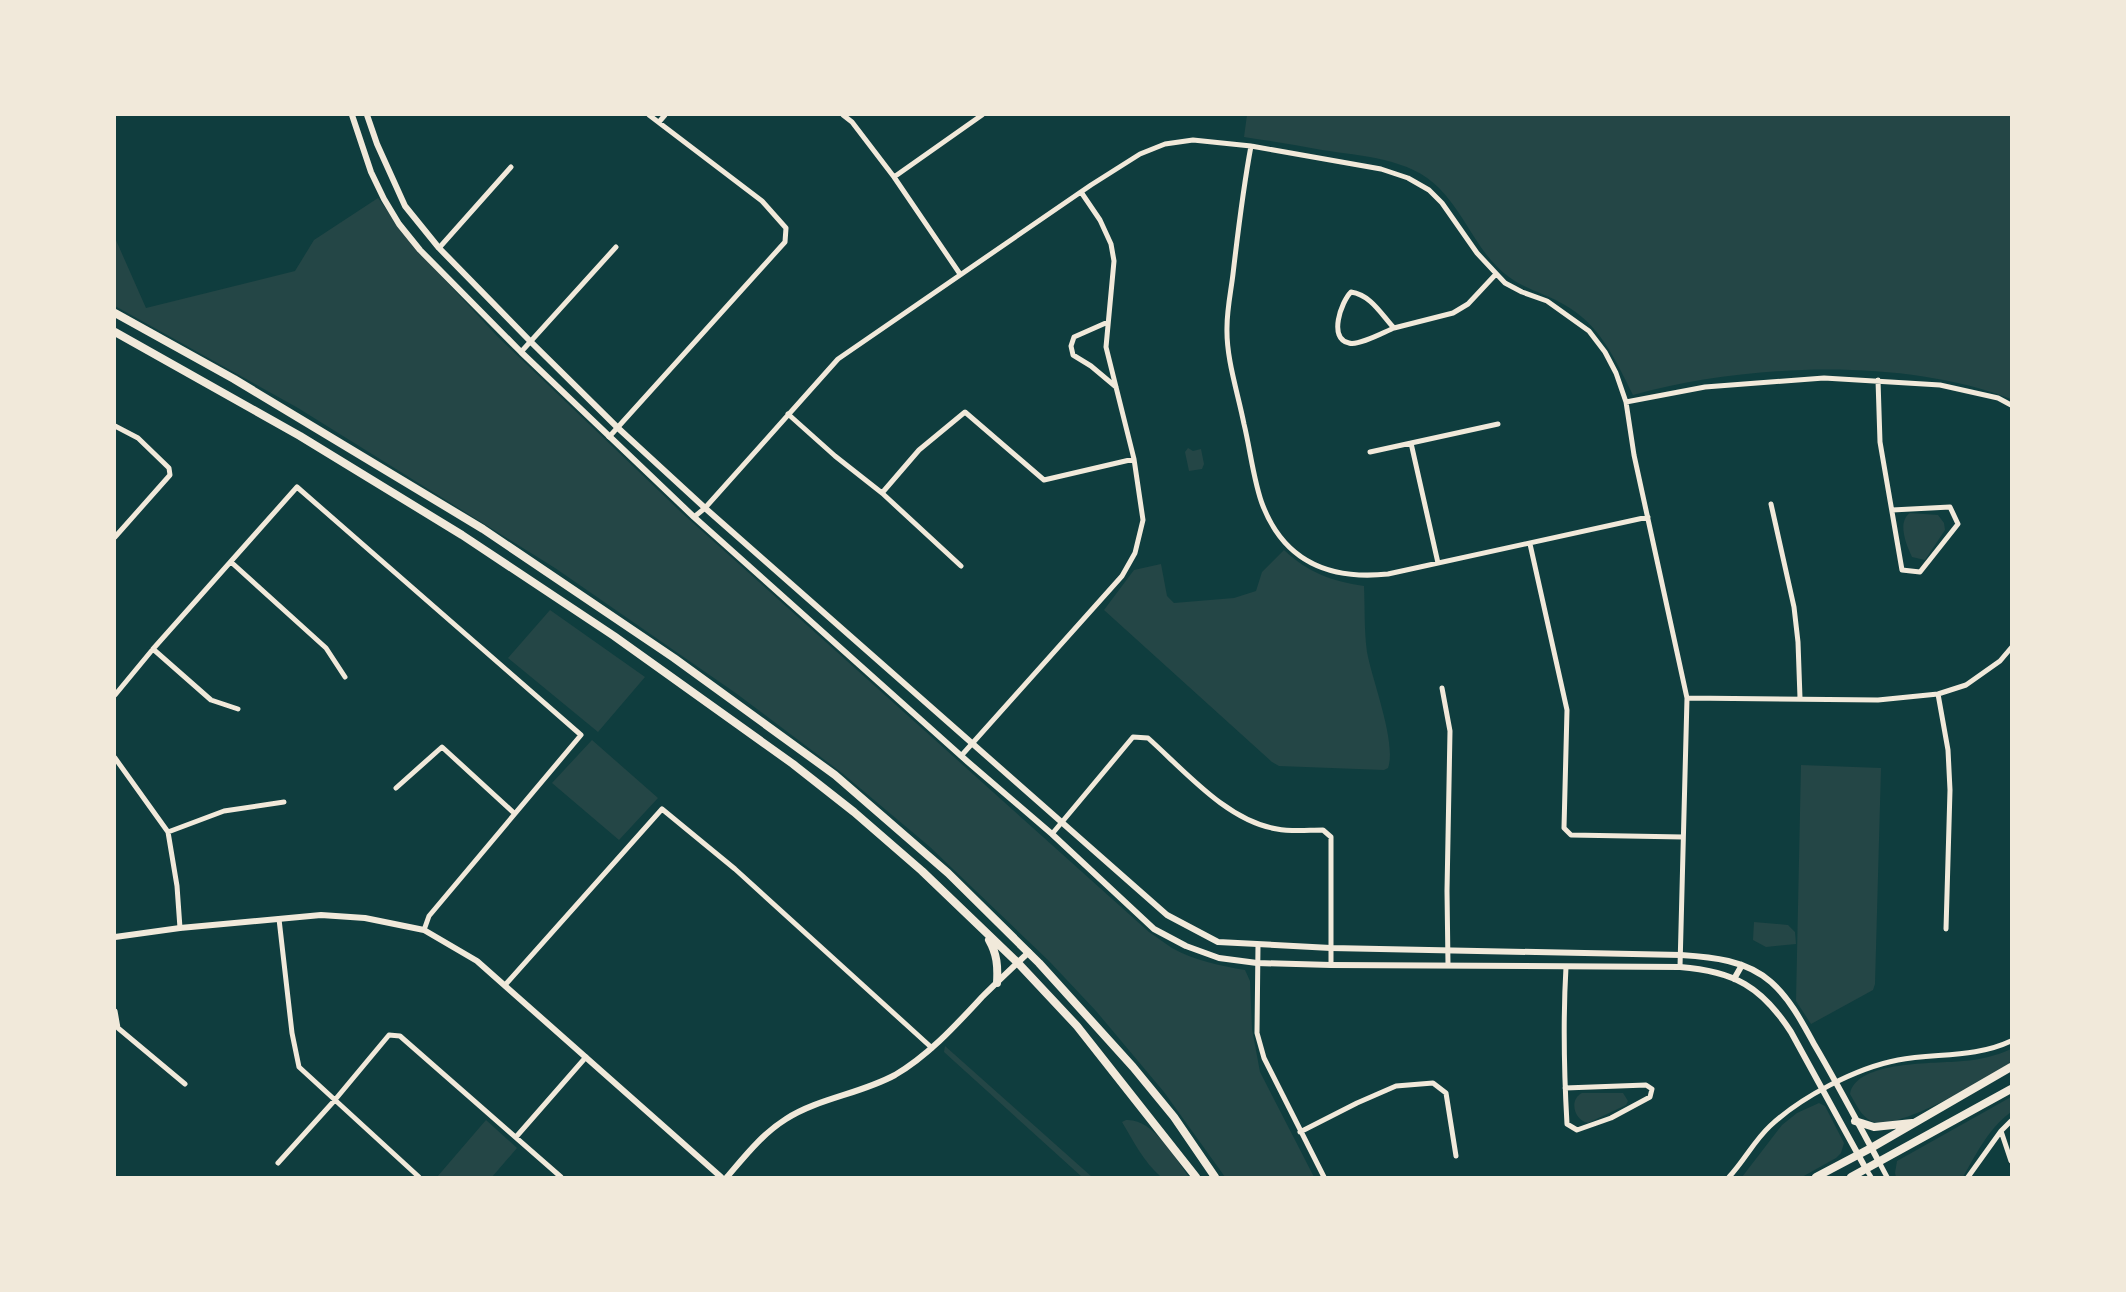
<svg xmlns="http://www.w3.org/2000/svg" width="2126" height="1292" font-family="Montserrat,sans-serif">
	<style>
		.green { fill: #244646 }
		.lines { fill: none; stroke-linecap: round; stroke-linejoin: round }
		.minor { stroke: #f1e9da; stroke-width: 5 }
		.tertiary { stroke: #f1e9da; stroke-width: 6 }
		.secondary { stroke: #f1e9da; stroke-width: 8 }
	</style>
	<rect width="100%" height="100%" fill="#0f3d3e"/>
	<path class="green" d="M1247,115H2011V399C1901,357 1746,364 1633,395C1615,359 1600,324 1563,304C1546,294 1525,289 1509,277C1478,255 1466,215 1439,188C1410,158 1361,156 1322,150C1296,145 1270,141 1244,137Z
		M378,198L416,249L498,337L682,513L1149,932C1157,937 1164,943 1172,948C1193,960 1221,966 1245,970L1250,981L1252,1029L1260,1072L1314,1177H1225L1164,1092L1096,1011L1049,961L930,847L842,773L737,694L555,568L298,408L115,306V238L146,308L295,271L314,240Z
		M1188,448L1193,451L1201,449L1204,464L1202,469L1189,471L1185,452Z
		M1910,513L1938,515L1944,523L1945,530L1925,560L1912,557C1906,544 1897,522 1910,513Z
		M1284,550C1309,573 1331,581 1364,586C1365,608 1364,630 1367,652C1372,680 1397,743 1388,768L1384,770L1279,766L1272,762L1104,610L1134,570L1161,564L1167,596L1174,603L1234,598L1256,591L1262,572Z
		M550,610L645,677L598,732L508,658Z
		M592,740L658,798L619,840L552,783Z
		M1801,765L1881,768L1875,984L1873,990L1811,1024L1796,1001Z
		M1754,922L1788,925L1795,932L1796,944L1766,947L1753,940Z
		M945,1046L1092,1177H1082L944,1052Z
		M2011,1049V1064C1985,1078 1897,1133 1871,1121C1861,1116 1856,1104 1850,1094C1856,1060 1936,1064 1963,1061C1979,1060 1996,1056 2011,1049Z
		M1582,1093H1623L1628,1101L1626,1105L1588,1123C1575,1121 1568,1100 1582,1093Z
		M2011,1097V1112C1988,1129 1977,1153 1963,1177H1896L1895,1173L1897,1161Z
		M1819,1103L1825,1106L1844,1143L1841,1153L1836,1158L1802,1177H1742L1782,1125L1797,1113Z
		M486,1120L517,1148L492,1177H437Z
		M1126,1120C1153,1118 1175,1158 1189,1177H1161C1143,1161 1134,1142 1122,1122Z"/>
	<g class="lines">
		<path class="minor" d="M843,115L852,122L894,177L960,274
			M659,122L665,115
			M1251,146C1243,189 1238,231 1233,274C1231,291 1227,309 1227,327C1226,359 1238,393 1244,424C1250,448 1254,484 1263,506C1285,562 1331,580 1388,574L1648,517
			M894,177L982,115
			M439,248L511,167
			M1351,292C1371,295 1381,314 1394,328C1384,332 1359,346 1349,343C1328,339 1341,302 1351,292Z
			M1108,322L1074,337L1071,346L1073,355L1091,366L1116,387
			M1394,328L1453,313L1468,304L1496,274
			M521,352L616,247
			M1878,380L1880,442L1902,570L1920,572L1958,524L1950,507L1892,510
			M1626,402L1705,387L1824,378L1940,385L1998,398L2011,405
			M788,414L835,456L882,493L961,566
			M115,426L138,438L169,468L170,475L115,537
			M609,437L785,242L786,228L762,201L649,115
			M1411,443L1438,563
			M1370,452L1498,424
			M882,493L919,450L965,412L1044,480L1134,459
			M1771,504L1794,607L1798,642L1800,698
			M694,517L705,508L838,359L1091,185L1140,154L1165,144L1193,140L1251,146L1381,169L1408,178L1429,190L1442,203L1477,253L1505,283L1522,292L1547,301L1589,331L1605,352L1616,373L1626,402L1634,455L1687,698L1680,967
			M1530,544L1567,710L1564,828L1571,835L1683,837
			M231,562L326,648L345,677
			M153,649L211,700L238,709
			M1442,688L1450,731L1447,891L1448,965
			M1938,694L1948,750L1950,790L1946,929
			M115,695L153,649L297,487L581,735L429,916L424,930
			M1687,698L1878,700L1938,694L1966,685L2000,661L2011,648
			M961,756L1122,576L1135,553L1143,520L1134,459L1106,347L1114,261L1111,244L1100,220L1081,192
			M115,758L168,832L177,886L180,928
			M396,788L442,747L514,813
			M168,832L224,811L284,802
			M1052,834L1133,737L1148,738C1185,771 1227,821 1277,829C1292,832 1308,830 1323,830L1331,837V965
			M279,919L292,1033L299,1067L419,1177
			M1258,945L1257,1033L1264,1058L1324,1177
			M505,985L662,809L735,869L932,1048
			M115,1011L118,1028L185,1084
			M1565,1088L1646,1085L1652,1089L1650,1097L1611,1118L1577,1130L1567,1124C1564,1072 1563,1019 1566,967
			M2001,1131L2011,1161
			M1300,1132L1357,1103L1396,1086L1433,1083L1446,1093L1456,1156
			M516,1137L586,1057
			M1879,1162L1887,1177
			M278,1163L334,1101L389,1035L400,1036L561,1177
			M1866,1169L1871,1177
			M1729,1177C1744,1161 1754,1141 1770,1126C1801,1097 1856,1068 1898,1060C1936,1053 1975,1058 2011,1041
			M1968,1177L2001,1131L2011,1121"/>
		<path class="tertiary" d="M352,115L371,172L384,199L399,224L420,250L521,352L694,517L968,762L1052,834L1154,929L1186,946L1219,958L1257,963L1331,965L1680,967C1734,971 1762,987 1791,1032L1866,1169
			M367,115L377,144L405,206L439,248L531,342L618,428L705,508L1167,915L1218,942L1331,948L1681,955C1712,957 1746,960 1771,982C1790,999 1802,1022 1814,1044C1837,1083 1858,1123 1879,1162
			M115,937L180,928L321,915L365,918L424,930L477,961L721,1177
			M1734,979L1742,965
			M727,1177C745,1156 762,1134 786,1119C819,1098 860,1094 895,1075C929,1055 956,1025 982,997C997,982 1013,967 1029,952"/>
		<path class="secondary" d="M115,313L234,379L483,529L674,658L835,775L948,873L1039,963L1133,1067L1174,1117L1215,1177
			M115,332L300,436L462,535L614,636L793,764L854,812L922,871L1018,963L1077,1026L1196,1177
			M989,940C997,954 998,966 997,983
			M1855,1121L1874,1127L1912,1123
			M1816,1177L1871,1148L2011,1067
			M1851,1177L2011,1089"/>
	</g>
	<rect width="2126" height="1292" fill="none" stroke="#f1e9da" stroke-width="232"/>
</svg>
